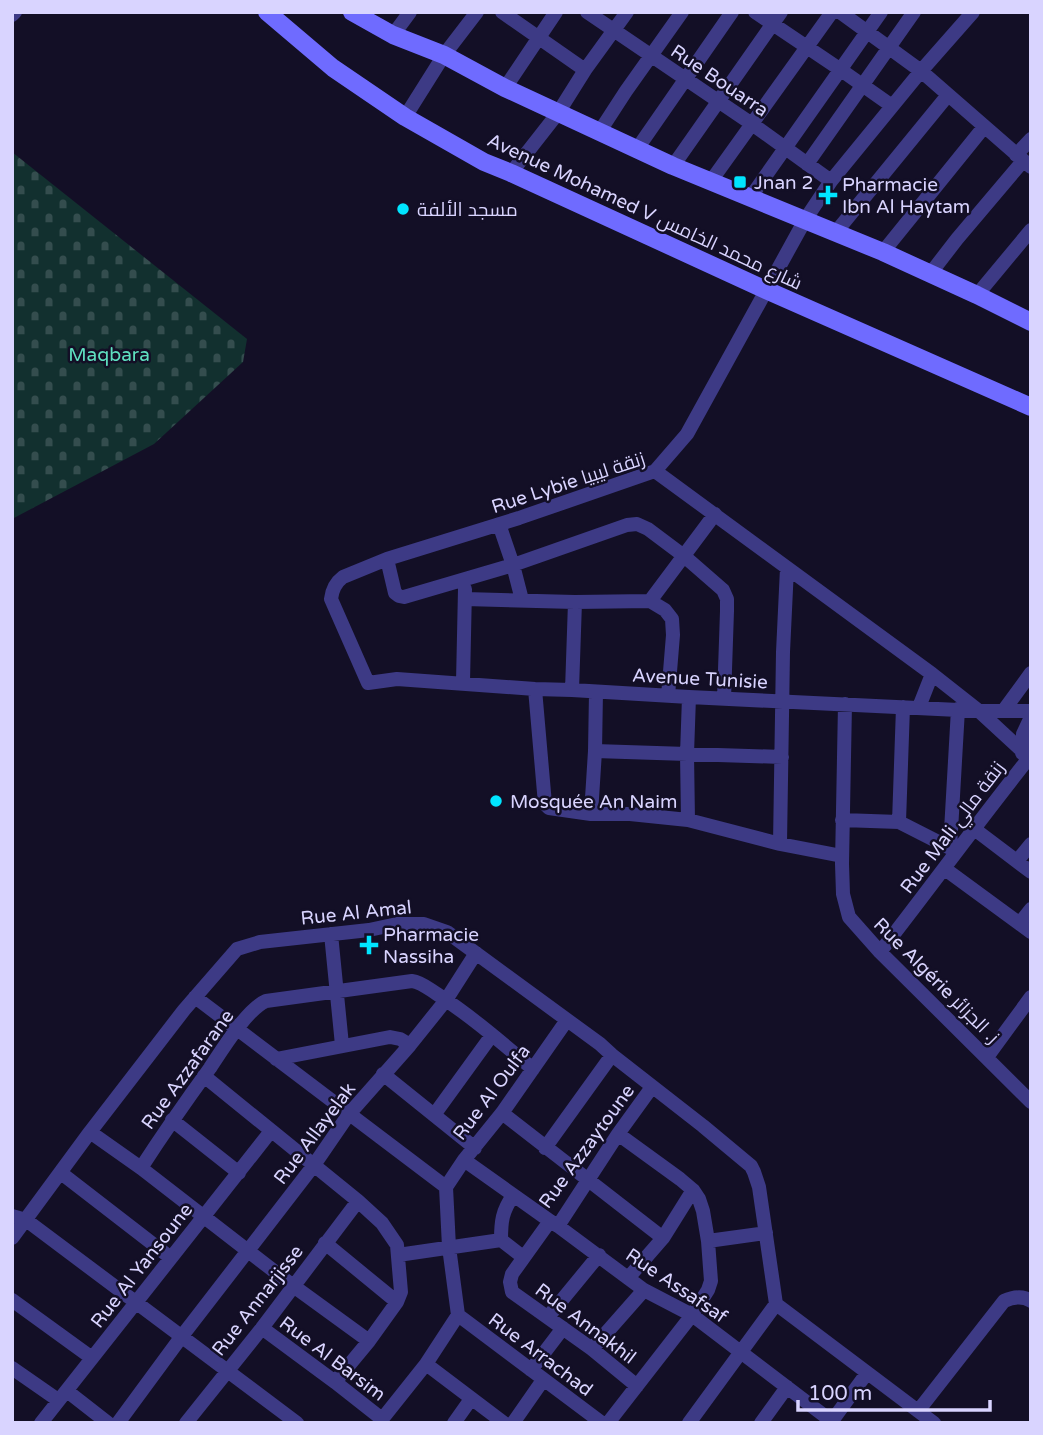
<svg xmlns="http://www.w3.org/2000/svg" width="1043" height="1435" font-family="'Varela Round',Cairo,sans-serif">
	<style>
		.cemetery { fill: url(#cemetery-stones) }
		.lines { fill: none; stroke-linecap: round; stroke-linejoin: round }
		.street { stroke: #3d3a85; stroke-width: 14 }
		.secondary { stroke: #6f6bff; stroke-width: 18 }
		.poi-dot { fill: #00e5ff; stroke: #130f26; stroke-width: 2.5 }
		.labels { text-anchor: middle; stroke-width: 5; stroke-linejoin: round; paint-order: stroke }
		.street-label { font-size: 19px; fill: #d9d4ff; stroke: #130f26 }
		.poi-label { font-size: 19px; fill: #d9d4ff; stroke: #130f26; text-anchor: start }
		.park-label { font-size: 19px; fill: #5fe0c0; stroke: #130f26 }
	</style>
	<defs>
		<pattern id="cemetery-stones" width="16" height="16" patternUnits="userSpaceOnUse" patternTransform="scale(1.75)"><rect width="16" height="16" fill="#12302f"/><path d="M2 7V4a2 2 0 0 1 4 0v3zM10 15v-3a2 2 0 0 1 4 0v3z" fill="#344d4e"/></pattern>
	</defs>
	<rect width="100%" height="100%" fill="#130f26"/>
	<path class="cemetery" d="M12,152L247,339L243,362L154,444L12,519Z"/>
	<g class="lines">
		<path class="street" d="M502,12L585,70
			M587,12L752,124L831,181
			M755,12L841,70L892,106
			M840,12L921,71L1031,167
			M12,15L15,12
			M393,35L410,12
			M505,88L556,12
			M405,117L444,55L477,12
			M600,131L626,91L682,12
			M637,149L732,12
			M1016,155L1031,139
			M807,164L914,12
			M673,166L781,12
			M511,173L558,113L585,70L627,12
			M711,181L832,12
			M750,198L881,12
			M836,232L948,95
			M883,252L984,127
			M930,274L957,239L1023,161
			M977,295L1031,230
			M655,471L687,434L805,220L831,181L921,71L973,12
			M499,524L513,565L522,600
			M387,559L395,593L399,596L404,597L513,565L627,525L637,524L648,529L684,556L723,590L727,599V611L724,699
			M465,599L575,602L650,601L665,610L672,619L673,635L668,696
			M650,601L715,514
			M463,682L465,589
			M535,689L545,804L549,808L591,814H630L688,820L780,844L842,856
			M572,690L575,602
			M845,704L842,864L843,894L849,917L880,952L1031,1102
			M919,707L932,674
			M1004,710L1031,673
			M1031,711H979L689,697L572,690L535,689L397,679L368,683L331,599C332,590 335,583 343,577L387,559L519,518L655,471L932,674L979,711L1031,759
			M595,751L782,757
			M1022,753L1023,734L1031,717
			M591,814L595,751L596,692
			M688,820L687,754L689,697
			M842,820L899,822L956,851
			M899,822L903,707
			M973,828L1031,872
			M780,844L783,652L787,568
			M950,848L958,709
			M1017,861L1031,844
			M945,869L1031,932
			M1020,923L1031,909
			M331,934L342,1045
			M880,952C930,888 978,822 1029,758
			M195,997L446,1187
			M987,1057L1031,997
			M276,1059L390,1037L400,1039L410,1045
			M383,1074L475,1148
			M204,1076L358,1201L382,1223L397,1245L401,1292L397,1302L369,1341L335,1382
			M502,1113L663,1238
			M434,1115L492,1035
			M172,1120L239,1173
			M90,1132L141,1168L292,1285L369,1341
			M545,1148L612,1055
			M464,1160L550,1221
			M141,1168C163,1134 186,1101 210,1068C222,1050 247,1009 266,1001L412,981C421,982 429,989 437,994C471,1016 502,1043 533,1069
			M61,1173L171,1258
			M446,1187L464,1160L502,1113L567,1020
			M12,1216L26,1220L297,1423
			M558,1226L644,1290L692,1315L834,1423
			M12,1238L90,1132L184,1010L237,949L260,942L369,930L397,924H424L447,932L600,1044L612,1055L703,1126L751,1166L754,1172L759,1187L776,1304
			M501,1240C501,1222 502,1211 513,1196
			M708,1241L766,1233
			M325,1243L397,1302
			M398,1255L501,1240L523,1257
			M629,1277L663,1238L693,1190
			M12,1300L92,1358
			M776,1304L934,1423
			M458,1315L602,1423
			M548,1317L599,1255
			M262,1328L335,1382L382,1419
			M592,1349L644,1290
			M426,1364L504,1423
			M12,1368L58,1400
			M531,1370L563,1328
			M637,1386L592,1349L512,1292L510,1282L512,1274L550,1221L558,1226L618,1134L652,1087
			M67,1391L108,1423
			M918,1411L1004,1301C1013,1297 1022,1295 1031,1301
			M832,1421L867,1373
			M41,1423L271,1131
			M118,1423L182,1336L314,1165L349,1114L410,1045L446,1000L476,953
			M186,1423L262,1328L358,1201
			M379,1423L426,1364L458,1315L449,1247L446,1187
			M454,1423L471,1399
			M513,1423L543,1380
			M608,1423L692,1315L708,1290L711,1281L708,1241L703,1211L699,1199L693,1190L680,1179L618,1134
			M689,1423L776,1304
			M761,1423L787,1387"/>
		<path class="secondary" d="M267,12L333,68L405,117L484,162L511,173L766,290L1031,407
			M352,12L393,35L444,55L505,88L673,166L883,252L977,295L1031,322"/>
	</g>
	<g class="poi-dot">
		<rect x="733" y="175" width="14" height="14" rx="3.5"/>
		<path d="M824.5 184.5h7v7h7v7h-7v7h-7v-7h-7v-7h7z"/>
		<circle cx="403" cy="209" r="7"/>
		<circle cx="496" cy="801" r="7"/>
		<path d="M365.5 934.5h7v7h7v7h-7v7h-7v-7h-7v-7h7z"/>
	</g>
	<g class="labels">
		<g class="street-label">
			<text transform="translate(720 80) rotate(34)" y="7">Rue Bouarra</text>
			<text transform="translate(645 211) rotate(25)" y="7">Avenue Mohamed V شارع محمد الخامس</text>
			<text transform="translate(568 482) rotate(-18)" y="7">Rue Lybie زنقة ليبيا</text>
			<text transform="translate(700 678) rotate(3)" y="7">Avenue Tunisie</text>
			<text transform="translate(952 827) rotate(-53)" y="7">Rue Mali زنقة مالي</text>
			<text transform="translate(356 912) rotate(-6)" y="7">Rue Al Amal</text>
			<text transform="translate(937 980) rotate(45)" y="7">Rue Algérie ز. الجزائر</text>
			<text transform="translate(187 1069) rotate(-54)" y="7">Rue Azzafarane</text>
			<text transform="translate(491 1092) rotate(-53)" y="7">Rue Al Oulfa</text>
			<text transform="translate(314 1133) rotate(-53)" y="7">Rue Allayelak</text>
			<text transform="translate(586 1146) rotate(-54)" y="7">Rue Azzaytoune</text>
			<text transform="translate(141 1265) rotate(-52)" y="7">Rue Al Yansoune</text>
			<text transform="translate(677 1285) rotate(34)" y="7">Rue Assafsaf</text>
			<text transform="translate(257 1300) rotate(-52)" y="7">Rue Annarjisse</text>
			<text transform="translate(586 1323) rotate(37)" y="7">Rue Annakhil</text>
			<text transform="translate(541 1354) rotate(37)" y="7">Rue Arrachad</text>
			<text transform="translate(333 1358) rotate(37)" y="7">Rue Al Barsim</text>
		</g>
		<g class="poi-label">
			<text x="754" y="189">Jnan 2</text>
			<text x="842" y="191">Pharmacie<tspan x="842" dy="22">Ibn Al Haytam</tspan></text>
			<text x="417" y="216">مسجد الألفة</text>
			<text x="510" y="808">Mosquée An Naim</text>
			<text x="383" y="941">Pharmacie<tspan x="383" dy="22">Nassiha</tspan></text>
		</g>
		<g class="park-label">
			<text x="109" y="361">Maqbara</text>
		</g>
	</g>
	<rect width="1043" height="1435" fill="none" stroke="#d9d4ff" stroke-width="28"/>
	<path d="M798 1400v10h192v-10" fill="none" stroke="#d9d4ff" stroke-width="3.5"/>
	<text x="808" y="1400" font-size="21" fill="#d9d4ff" stroke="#130f26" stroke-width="5" paint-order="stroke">100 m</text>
</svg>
